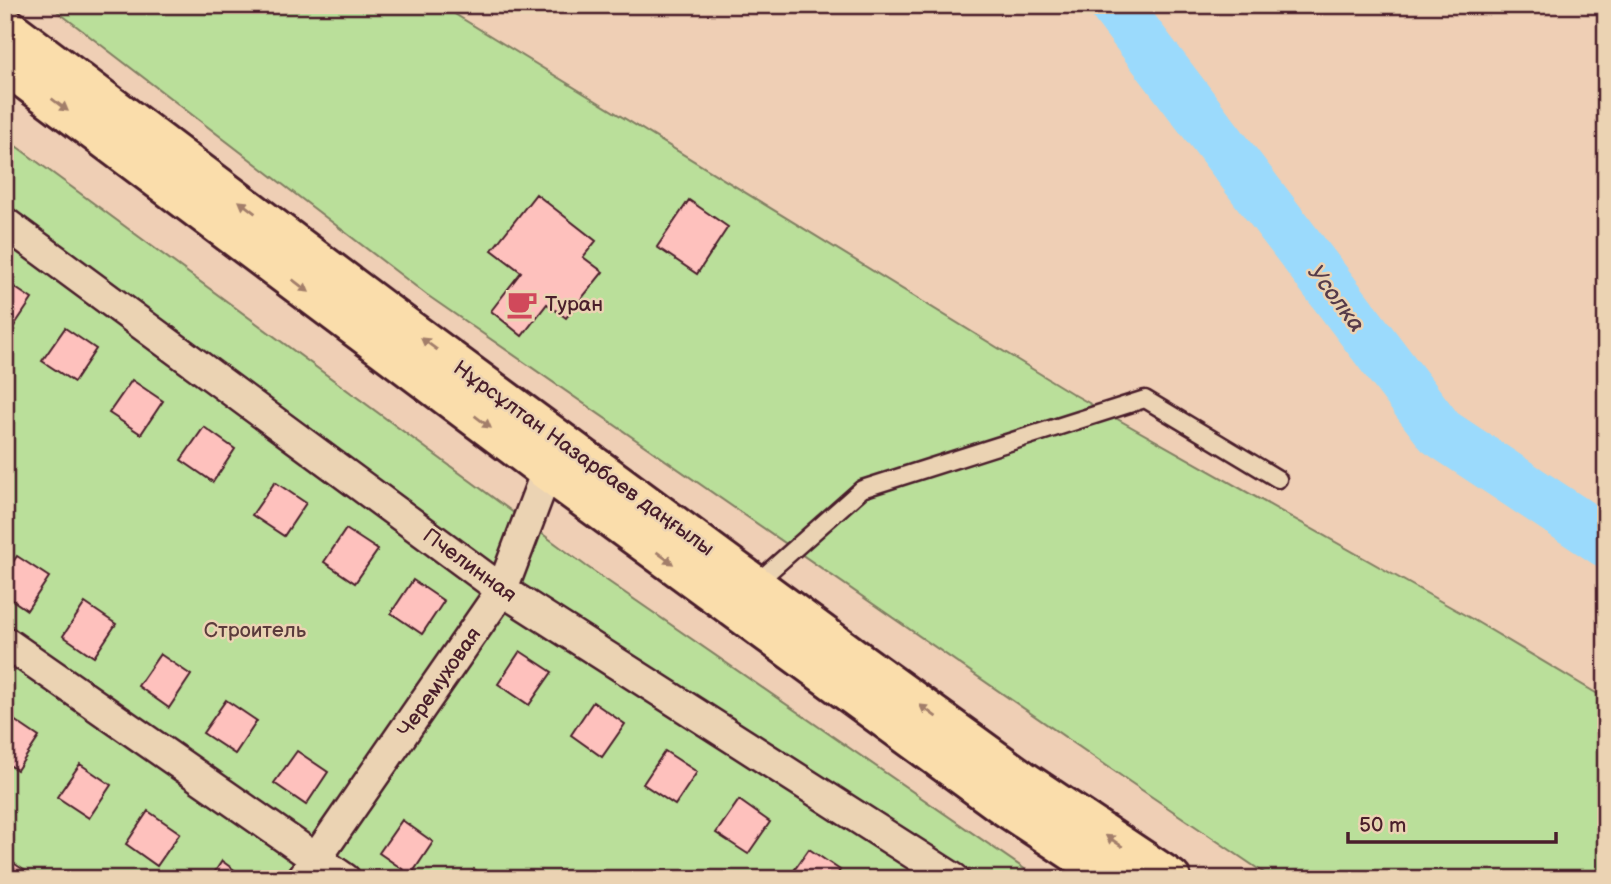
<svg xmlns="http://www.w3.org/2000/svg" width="1611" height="884" font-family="'Balsamiq Sans',sans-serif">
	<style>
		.green { fill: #badf9a; stroke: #827f62; stroke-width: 2 }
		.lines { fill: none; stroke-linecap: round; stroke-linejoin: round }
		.river { stroke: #9bdafc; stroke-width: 51 }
		.building { fill: #fec1bd; stroke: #4a1f2b; stroke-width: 2 }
		.service-casing { stroke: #4a1f2b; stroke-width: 21 }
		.minor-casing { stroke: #4a1f2b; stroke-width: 35 }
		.primary-casing { stroke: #4a1f2b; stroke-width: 44 }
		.service { stroke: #ebd3b3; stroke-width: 16 }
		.minor { stroke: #ebd3b3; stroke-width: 30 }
		.primary { stroke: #faddab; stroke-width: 38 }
		.oneway { fill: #a27e6b }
		.labels { text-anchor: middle; stroke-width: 5; stroke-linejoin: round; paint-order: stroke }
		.poi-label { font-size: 21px; fill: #4a1f2b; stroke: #ebd3b3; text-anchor: start }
		.street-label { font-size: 21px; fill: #4a1f2b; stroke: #ebd3b3 }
		.park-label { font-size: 21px; fill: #5b3c3c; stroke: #ebd3b3 }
		.water-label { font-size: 23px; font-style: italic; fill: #563b4a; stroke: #ebd3b3 }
	</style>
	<rect width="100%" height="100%" fill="#efcfb5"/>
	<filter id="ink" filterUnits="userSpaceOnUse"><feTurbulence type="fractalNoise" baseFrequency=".0143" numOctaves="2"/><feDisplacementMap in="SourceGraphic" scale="14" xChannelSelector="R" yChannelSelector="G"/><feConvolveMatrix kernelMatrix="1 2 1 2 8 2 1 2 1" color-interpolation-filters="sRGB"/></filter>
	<g filter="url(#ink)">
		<path class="green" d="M49,5H440L1073,394L1472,619L1606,699V879H1273L1130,782L427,295Z
			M5,138L586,566L1039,879H5Z"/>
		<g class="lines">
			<path class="river" d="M1115,5L1440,432L1606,542"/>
		</g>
		<path class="building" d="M536,194L596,241L583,257L603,272L566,318L547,304L522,336L491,311L521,272L492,250Z
			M689,200L728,227L697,274L657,247Z
			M5,281L32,299L10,332L5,329Z
			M65,328L96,349L74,382L42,361Z
			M132,380L163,401L141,434L109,413Z
			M204,427L235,449L213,482L181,460Z
			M275,482L306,503L284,536L252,515Z
			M346,529L378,550L355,583L324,562Z
			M17,556L49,577L27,610L5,595V574Z
			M413,580L444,601L422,634L391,613Z
			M85,603L116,624L94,657L63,636Z
			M520,651L552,672L529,705L498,684Z
			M160,654L191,675L169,708L138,686Z
			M226,700L257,721L235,754L203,733Z
			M593,702L625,724L602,757L571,735Z
			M8,716L39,737L17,770L5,762V720Z
			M297,751L328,772L306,805L274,783Z
			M665,751L697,772L675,805L643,784Z
			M80,764L111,785L89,818L57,797Z
			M739,800L770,822L748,854L716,833Z
			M148,811L180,833L157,866L126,844Z
			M402,820L433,842L411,875L379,853Z
			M809,849L840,870L834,879H788Z
			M222,861L247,879H210Z
			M12,862L37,879H5V871Z
			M474,869L489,879H467Z"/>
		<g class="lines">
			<g class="service-casing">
				<path id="service" d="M755,584L862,489L1145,399L1278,479"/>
			</g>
			<g class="minor-casing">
				<path id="minor" d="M5,223L502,590L954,879
					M5,642L345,879
					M302,879L502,590L547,471"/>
			</g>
			<g class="primary-casing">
				<path id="primary" d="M5,26L381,309L861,663L1021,779L1171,879
					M5,64L547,471L1003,805L1115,879"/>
			</g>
			<use href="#service" class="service"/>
			<use href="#minor" class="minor"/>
			<use href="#primary" class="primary"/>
		</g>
		<defs><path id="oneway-solid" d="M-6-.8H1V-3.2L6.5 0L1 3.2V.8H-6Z" transform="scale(1.75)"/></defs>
		<g class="oneway">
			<use href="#oneway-solid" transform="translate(60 105) rotate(37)"/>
			<use href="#oneway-solid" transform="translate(247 207) rotate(-143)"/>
			<use href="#oneway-solid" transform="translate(301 286) rotate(37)"/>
			<use href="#oneway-solid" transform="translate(429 344) rotate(-144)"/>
			<use href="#oneway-solid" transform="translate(483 422) rotate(37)"/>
			<use href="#oneway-solid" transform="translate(665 558) rotate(36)"/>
			<use href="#oneway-solid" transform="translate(928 711) rotate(-144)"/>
			<use href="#oneway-solid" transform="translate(1114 841) rotate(-146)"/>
		</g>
	</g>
	<defs>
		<g id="cafe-bare" transform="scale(2.415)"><path d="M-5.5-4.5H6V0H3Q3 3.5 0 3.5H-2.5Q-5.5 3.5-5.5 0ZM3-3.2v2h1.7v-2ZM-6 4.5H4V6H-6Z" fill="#d1495b" stroke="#ebd3b3" stroke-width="2.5" paint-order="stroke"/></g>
	</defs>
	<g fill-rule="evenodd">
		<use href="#cafe-bare" x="522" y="304"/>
	</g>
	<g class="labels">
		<g class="poi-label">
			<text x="545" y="311">Туран</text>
		</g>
		<g class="street-label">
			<text transform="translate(584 458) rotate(36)" y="7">Нұрсұлтан Назарбаев даңғылы</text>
			<text transform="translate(470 565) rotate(36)" y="7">Пчелинная</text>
			<text transform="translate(439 682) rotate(-55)" y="7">Черемуховая</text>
		</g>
		<g class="park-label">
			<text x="255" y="637">Строитель</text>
		</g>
		<g class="water-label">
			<text transform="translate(1337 298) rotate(53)" y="8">Усолка</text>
		</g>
	</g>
	<rect width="1611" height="884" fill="none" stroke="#ebd3b3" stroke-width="28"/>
	<rect x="14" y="14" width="1583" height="856" fill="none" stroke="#4a1f2b" stroke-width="2.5" filter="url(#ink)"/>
	<path d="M1348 832v10h208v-10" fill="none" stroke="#4a1f2b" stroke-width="3.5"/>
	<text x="1359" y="832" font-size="21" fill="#4a1f2b" stroke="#ebd3b3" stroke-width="5" paint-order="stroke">50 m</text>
</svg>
